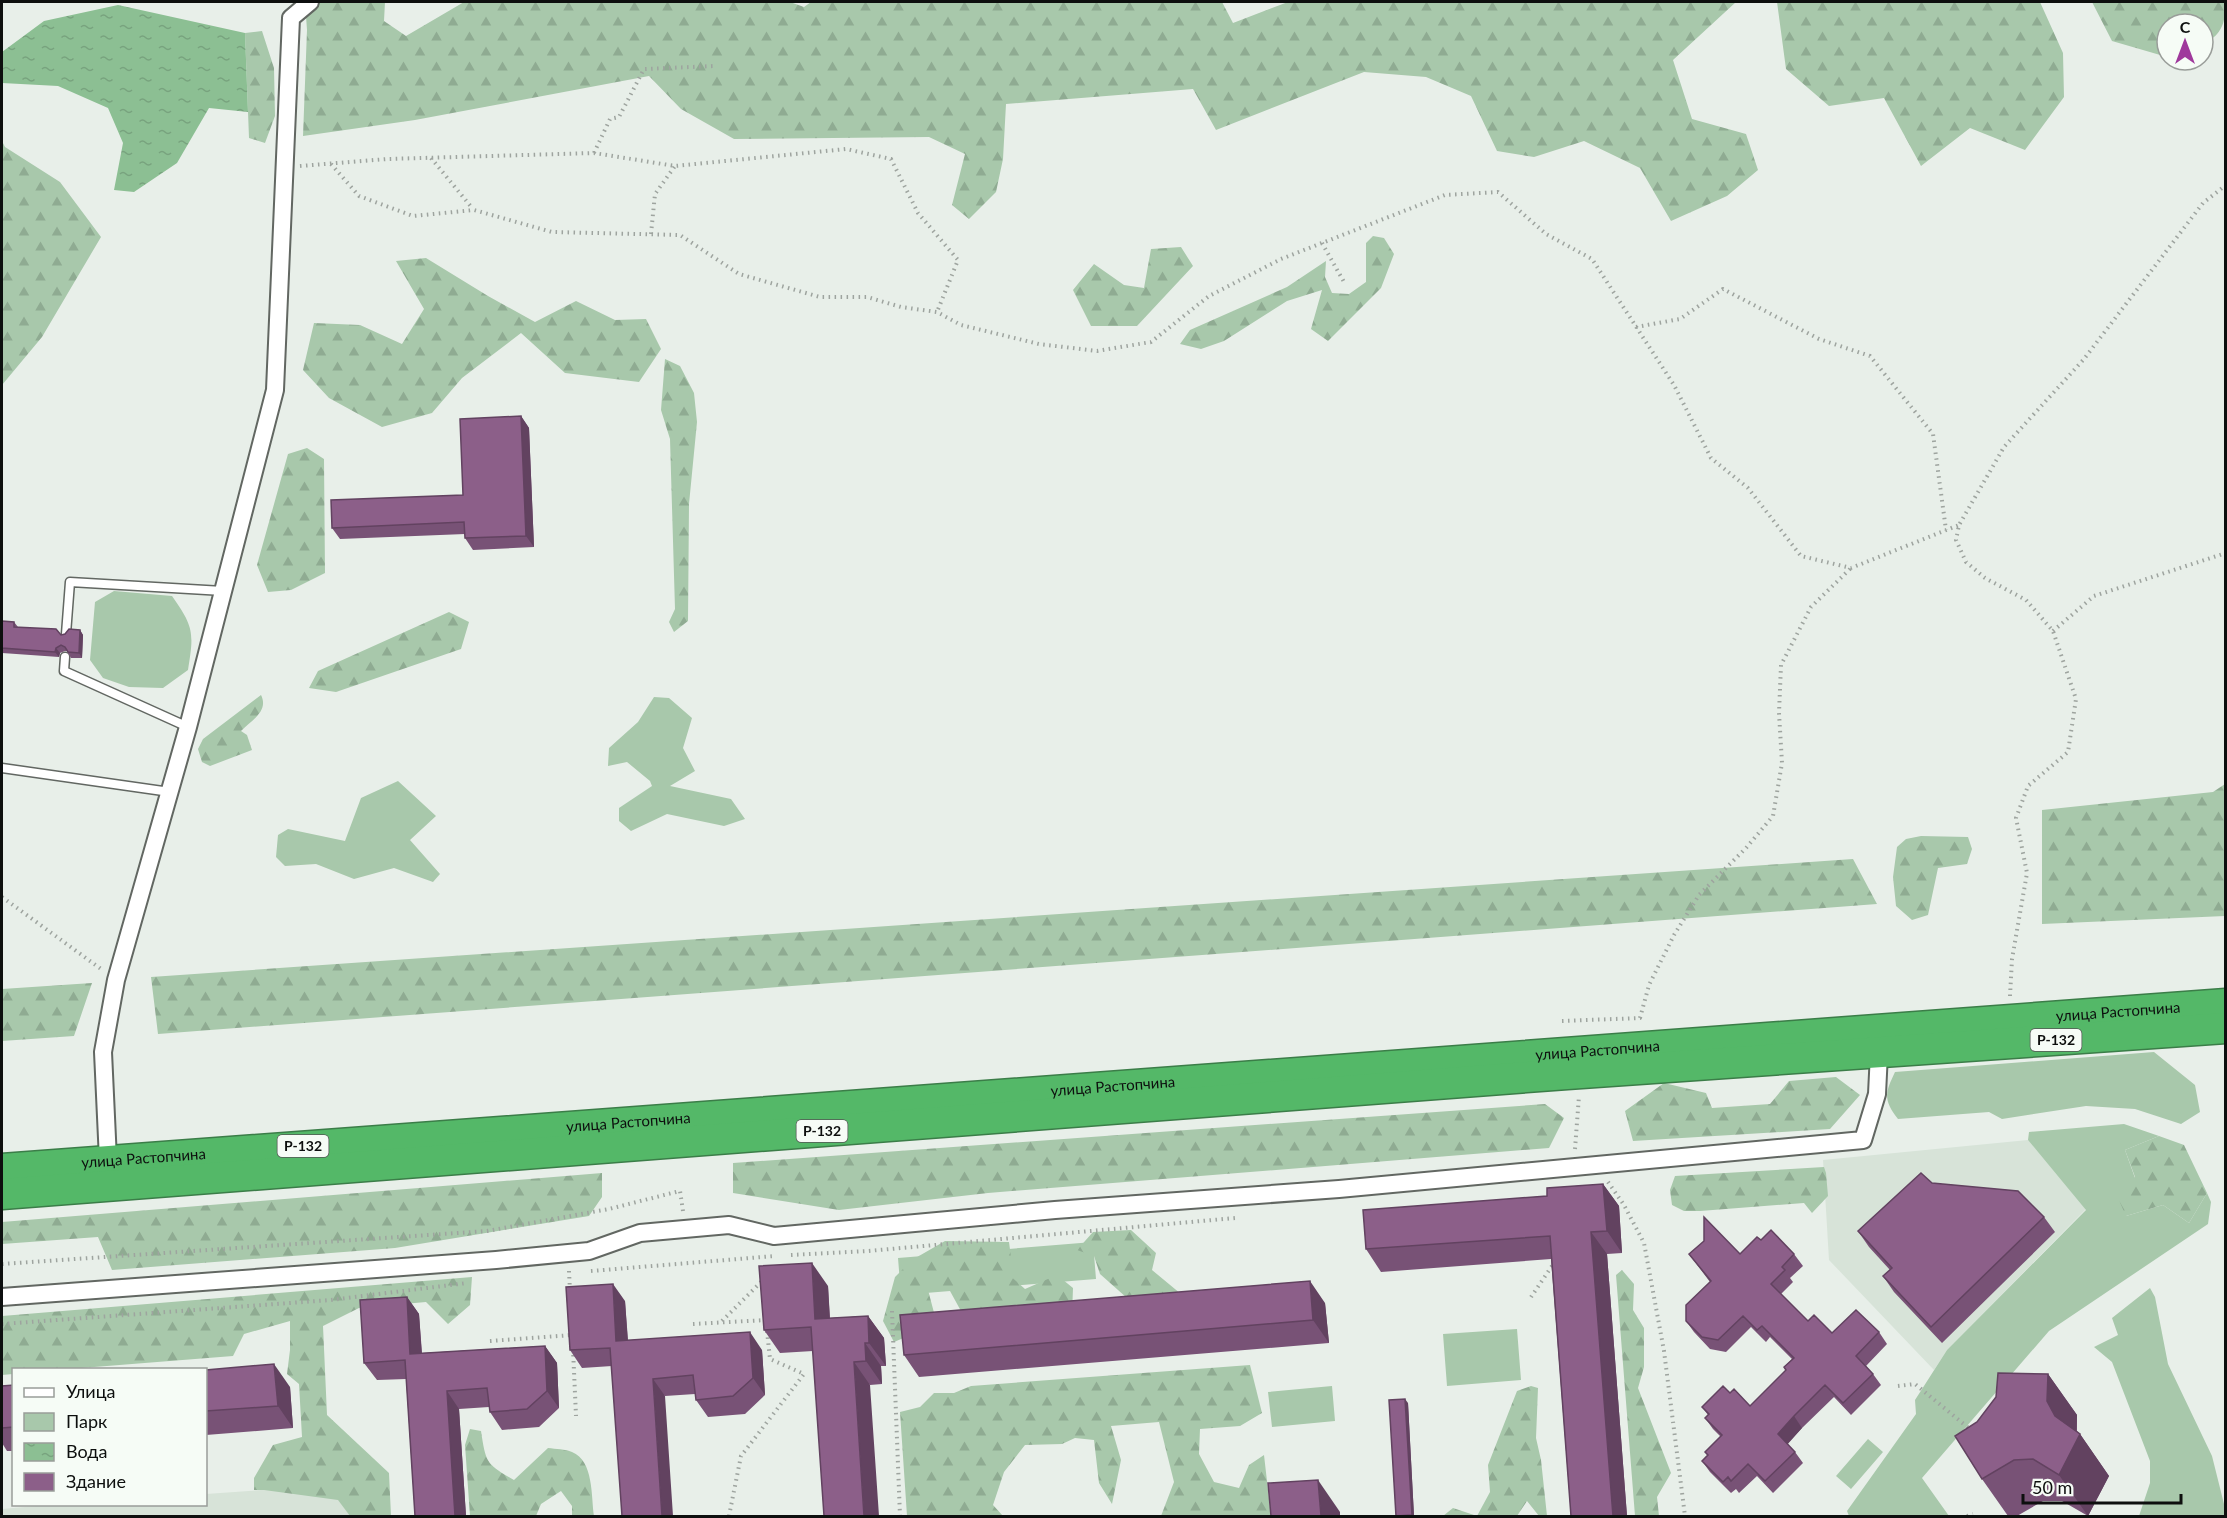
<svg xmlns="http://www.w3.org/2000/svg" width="2227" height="1518" font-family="Lato,sans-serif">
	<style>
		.built { fill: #d7e3d8 }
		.green { fill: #a8c8ab }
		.forest { fill: url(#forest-firs) }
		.water { fill: url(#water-ripples) }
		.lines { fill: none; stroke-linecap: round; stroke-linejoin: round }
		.lane-casing { stroke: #626762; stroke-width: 11 }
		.street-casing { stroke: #626762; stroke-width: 20 }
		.highway-casing { stroke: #3b7d48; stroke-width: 33 }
		.path { stroke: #9ea49f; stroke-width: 4; stroke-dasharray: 1.5 4.5; stroke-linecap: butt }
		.lane { stroke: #fff; stroke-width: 8 }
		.street { stroke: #fff; stroke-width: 16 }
		.highway { stroke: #54b868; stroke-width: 30 }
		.wall { fill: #785276 }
		.shaded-wall { fill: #624260 }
		.building { fill: #8c5f89; stroke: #624260; stroke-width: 1.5 }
		.labels { text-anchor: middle; stroke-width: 4.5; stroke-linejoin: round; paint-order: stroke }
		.shield { fill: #f6fcf6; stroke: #535654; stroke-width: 1.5 }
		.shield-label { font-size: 14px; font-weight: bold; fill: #0d0f0e }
		.street-label { font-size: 15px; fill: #0d0f0e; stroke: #f6fcf6 }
	</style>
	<defs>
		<pattern id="forest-firs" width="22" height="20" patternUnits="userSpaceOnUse" patternTransform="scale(1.5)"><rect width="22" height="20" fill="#a8c8ab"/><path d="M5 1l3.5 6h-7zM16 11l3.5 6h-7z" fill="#8fab92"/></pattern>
		<pattern id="water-ripples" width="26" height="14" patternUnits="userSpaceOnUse" patternTransform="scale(1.5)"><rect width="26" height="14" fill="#8cbf93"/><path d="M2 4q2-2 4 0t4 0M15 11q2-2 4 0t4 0" fill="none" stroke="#78a37e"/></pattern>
	</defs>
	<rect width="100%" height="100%" fill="#e8efe9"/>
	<path class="built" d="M2028,1140L2086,1209L1947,1350L1934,1370L1829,1260L1823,1160Z
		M347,1484L350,1516H2V1509L58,1504H206V1494Z"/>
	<path class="green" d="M114,591L172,596C194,627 194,633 188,670L163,688L129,687L103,678L90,660L95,602Z
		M654,697L669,698L692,718L683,748L695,771L670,786L731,799L745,819L724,826L667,814L631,831L619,821V808L652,786L650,781L627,762L608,766L609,748L638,722Z
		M398,781L436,816L410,840L440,874L433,882L394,868L354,879L316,864L285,866L276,857L278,835L288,829L345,841L361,798Z
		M2154,1052L2195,1085L2200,1112L2181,1124L2135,1109L2086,1106L2002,1119L1989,1112L1898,1119C1883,1100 1885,1093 1895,1072Z
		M2124,1124L2159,1136L2125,1150L2135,1178L2126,1216L2163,1205L2189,1223L2207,1193L2211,1202L2208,1224L2049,1331L1922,1478L1949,1516H1849L1847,1511L1916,1414L1915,1400L1947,1350L2086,1210L2028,1140L2029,1132Z
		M1093,1242L1096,1279L901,1295L898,1258Z
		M2150,1288L2155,1297L2168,1364L2212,1456L2225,1508V1516H2139L2150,1483V1461L2112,1362L2094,1347L2118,1335L2112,1318Z
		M1517,1329L1521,1380L1447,1386L1443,1334Z
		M1332,1386L1335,1421L1272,1427L1268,1392Z
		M1868,1439L1883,1452L1851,1489L1836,1476Z"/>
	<path class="forest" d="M305,2H385L384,21L406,36L464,2H790L804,7L811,2H1222L1233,23L1288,2H1736L1673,60L1692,119L1746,134L1758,170L1727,196L1671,221L1640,168L1584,141L1534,157L1497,151L1471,96L1426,77L1364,72L1216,130L1193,89L1006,104L1003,159L996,192L969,219L952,205L965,154L929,137L734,139L681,109L649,76L415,120L303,136L307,30Z
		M1777,2H2040L2063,53L2064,97L2025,150L1970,128L1921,166L1884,98L1829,106L1786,69Z
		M2092,2H2225C2226,23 2222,34 2203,45V24H2167V57L2112,41Z
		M262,31L274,68L275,116L265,143L249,138L245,33Z
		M2,141L5,147L60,182L101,237L42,337L2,385Z
		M1373,236L1384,238L1394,254L1381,288L1328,341L1311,329L1322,290L1287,301L1224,341L1201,349L1180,344L1190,330L1287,287L1326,261L1325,277L1332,293L1349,294L1366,282V243Z
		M1181,247L1193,266L1137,326H1091L1073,290L1094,264L1124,285L1144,288L1151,249Z
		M426,258L488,296L535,322L576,301L615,320L646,319L661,349L639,382L565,373L521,333L462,378L432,413L382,427L329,398L303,370L314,323L360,325L402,344L424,309L396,261Z
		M665,359L680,366L694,393L697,422L689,504L688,621L674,632L669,622L675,609L670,439L661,410Z
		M307,448L324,459L325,573L291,590L268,592L257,565L288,454Z
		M449,612L469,622L461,649L336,692L309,688L318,671Z
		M261,695C269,711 252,720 241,731L247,735L252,750L210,766L202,762L198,749L203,739Z
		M2225,784V916L2042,924V810L2213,792Z
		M1921,836L1968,837L1972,849L1967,864L1938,868L1928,915L1912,920L1896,906L1893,877L1897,847L1906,839Z
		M1853,859L1877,904L158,1034L151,977Z
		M92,983L74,1036L2,1041V989Z
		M1836,1077L1860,1095L1830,1129L1633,1141L1625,1111L1664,1083L1706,1093L1712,1108L1770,1104L1789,1081Z
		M1545,1104L1564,1118L1549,1148L988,1193L839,1210L733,1193V1163Z
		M2159,1136L2184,1145L2207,1193L2189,1223L2163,1205L2126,1216L2118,1198L2135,1177L2125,1150Z
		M1824,1167L1826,1173L1828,1196L1812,1213L1804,1203L1700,1211H1684L1672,1205L1670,1190L1675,1176Z
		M602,1173V1197L589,1216L395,1248L112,1270L98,1237L2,1244V1222Z
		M1131,1230L1156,1253L1152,1270L1181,1294L1127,1298L1100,1274L1094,1256L1077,1250L1093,1232Z
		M945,1241L1009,1242L1011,1257L1008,1274L1025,1289L1057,1275L1073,1288L1072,1315L967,1322L950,1291L928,1290L937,1324L894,1342L883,1321L895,1277L912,1260Z
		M1622,1270L1634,1284L1633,1310L1644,1328V1367L1638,1388L1671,1473L1657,1497L1659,1516H1635L1616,1275Z
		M472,1277L470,1305L448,1324L426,1302L359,1308L323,1326L327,1415L389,1473L391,1516H350L338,1500L264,1490H254V1478L273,1445L302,1437L299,1384L287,1374L290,1350V1321L244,1334L233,1356L69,1369L14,1370L13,1374L2,1375V1316Z
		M1250,1365L1262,1413L1240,1426L1200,1429L1199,1454L1214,1482L1239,1488L1249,1465L1264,1455L1271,1516H1161L1174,1482L1159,1422L1111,1426L1121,1460L1112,1504L1099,1483L1094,1440L1075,1438L1062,1444L1025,1445L1004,1472L993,1505L1003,1516H907L900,1412L920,1407L934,1393H954L971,1386Z
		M1531,1386L1538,1388L1536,1438L1541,1460L1547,1516H1539L1527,1501L1517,1516H1443L1453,1508L1477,1516L1490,1492L1488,1465L1517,1391Z
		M470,1429L481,1431C486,1463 486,1464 514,1480L548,1448C556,1449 565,1449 572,1452C594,1461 591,1496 594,1516H572V1506L561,1491L541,1504L536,1516H470L465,1445Z"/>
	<path class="water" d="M118,5L245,33L248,112L209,108L177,163L134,192L114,190L123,143L108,108L58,86L2,83V52L44,21Z"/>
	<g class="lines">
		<g class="lane-casing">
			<path id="lane" d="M66,634L70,582L223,591
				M65,657L64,671L188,727
				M2,768L170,792"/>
		</g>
		<g class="street-casing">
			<path id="street" d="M108,1160L103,1052L116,980L188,727L275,390L291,18L310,2
				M2,1297L496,1260L589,1251L640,1233L729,1225L774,1236L1055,1210L1339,1189L1863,1140L1877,1094L1879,1053"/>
		</g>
		<g class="highway-casing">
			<g id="highway">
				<path id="s1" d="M2,1169L2226,1004"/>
				<path d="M2,1194L1567,1074L2226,1028"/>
			</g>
		</g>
		<path class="path" d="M594,153L610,119L619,117L644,69L714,66
			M431,158L473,209
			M331,164L359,196L413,216L474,210L552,232L680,235L739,274L820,297H867L901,307L937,312L961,325L1039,344L1097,351L1151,342L1209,296L1281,259L1445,195L1498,192L1546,234L1592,259L1674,385L1711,458L1748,488L1801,556L1851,568L1959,525
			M300,166L387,159L594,153L675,166L846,149L891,159L918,213L958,260L937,312
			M651,234L655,194L675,166
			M1322,243L1344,282
			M1636,327L1680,319L1723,289L1819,339L1870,356L1933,434L1946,530
			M2053,631L2094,596L2226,553
			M2,897L101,969
			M2010,996L2012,959L2027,873L2016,818L2028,786L2068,752L2076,699L2053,631L2026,600L1985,578L1966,562L1956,540L1959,525L2004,447L2084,359L2203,203L2226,185
			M1562,1021L1640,1018L1649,985L1674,935L1699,895L1746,848L1773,816L1782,763L1779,713L1781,665L1811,607L1851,568
			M1575,1149L1579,1096
			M1608,1182L1624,1205L1644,1243L1664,1351L1685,1516
			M791,1255L868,1251L1235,1218
			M2,1264L487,1231L609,1209L680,1191L683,1211
			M569,1271L570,1291
			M591,1271L775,1256
			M1531,1297L1554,1263
			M892,1311L900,1516
			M722,1321L763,1280
			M2,1324L331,1300L467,1283
			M693,1324L766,1320
			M490,1341L572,1335
			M573,1349L576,1416
			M1898,1386L1915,1384L1971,1430
			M729,1516L741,1456L804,1374L770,1359L767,1331
			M1967,1516L1973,1514"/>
		<use href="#lane" class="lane"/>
		<use href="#street" class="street"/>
		<use href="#highway" class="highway"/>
	</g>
	<path class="wall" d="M521,416L529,428L534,547L473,550L465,538V534L340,539L332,528L463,495Z
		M2,621L14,622L18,627L61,635L80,630L83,635L82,658H71L67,651H65L60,653L59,657L2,653Z
		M1932,1183L2044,1217L2055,1232L1942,1343L1894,1292L1883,1276L1890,1270L1869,1247L1858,1231Z
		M1603,1184L1619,1206L1622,1253L1607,1254L1627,1516H1571L1551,1259L1381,1272L1366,1249L1547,1196Z
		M1761,1240L1794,1254L1803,1266L1790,1278L1793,1282L1781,1294L1808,1321L1832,1333L1879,1332L1887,1344L1866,1366L1873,1374L1881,1385L1851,1415L1834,1397L1802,1428L1787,1444L1795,1452L1803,1463L1773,1493L1757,1476L1739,1493L1736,1489L1731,1493L1710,1472L1702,1461L1707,1455L1705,1452L1721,1437L1713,1429L1705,1418L1708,1415L1702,1407L1730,1393L1750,1406L1786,1371L1784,1367L1792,1359L1770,1337L1766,1342L1751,1327L1726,1352L1710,1349L1694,1332L1686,1321L1710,1282L1689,1254H1740Z
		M828,1286L830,1318L868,1316L884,1338L886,1366H881L882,1384L870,1385L813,1351L780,1353L764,1330Z
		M407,1297L419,1314L422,1353L545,1346L557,1363L559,1408L539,1427L502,1430L490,1412L489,1407L459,1409L466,1516H415L406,1379L377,1380L364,1363Z
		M625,1301L628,1340L762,1350L765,1395L745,1414L708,1417L696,1400L695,1394L665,1396L612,1366L582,1368L570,1350Z
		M1325,1303L1329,1343L919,1377L904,1355Z
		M206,1370L290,1387L293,1428L206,1435Z
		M2048,1374L2077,1415V1431L2080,1434L2109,1476L2088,1516L2062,1501H2043L2017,1516H2008L1982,1479L1977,1422Z
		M14,1385V1451H7L2,1443V1386Z
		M1408,1403L1414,1516H1396Z"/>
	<path class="shaded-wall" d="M521,416L529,428L534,547L526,536Z
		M80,630L83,635L82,658L79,653Z
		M56,648L60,653L59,657L55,652Z
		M1603,1184L1619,1206L1622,1253L1607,1231Z
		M1591,1232L1607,1254L1627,1516H1613Z
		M812,1263L828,1286L831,1342L815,1319Z
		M1310,1281L1325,1303L1329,1343L1313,1320Z
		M613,1284L625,1301L629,1359L616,1341Z
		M407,1297L419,1314L423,1372L410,1354Z
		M868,1316L884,1338L886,1366L869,1343Z
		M750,1332L762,1350L765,1395L753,1378Z
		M865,1343L881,1366L882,1384L866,1361Z
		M545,1346L557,1363L559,1408L547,1391Z
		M854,1362L870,1385L879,1516H864Z
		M274,1364L290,1387L293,1428L278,1406Z
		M2048,1374L2077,1415L2076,1441L2080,1434L2109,1476L2088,1516L2059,1475L2047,1401Z
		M653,1379L665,1396L673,1516H662Z
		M447,1391L459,1409L466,1516H455Z
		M1405,1399L1408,1403L1414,1516H1413L1412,1515Z
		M1794,1416L1802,1428L1786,1446L1778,1434Z
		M1318,1480L1340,1512V1516H1321Z"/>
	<path class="building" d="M521,416L526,536L465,538L464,522L332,528L331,500L463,495L460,419Z
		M2,621L14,622V627L56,629L61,635L65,634L69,629L80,630L79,653L68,652L65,647L61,645L56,648L55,652L2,648Z
		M1921,1173L1932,1183L2018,1191L2044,1217L1931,1327L1883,1276L1892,1268L1858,1231Z
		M1603,1184L1607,1231L1591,1232L1613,1516H1571L1550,1236L1366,1249L1363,1210L1547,1196V1188Z
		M1704,1217L1740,1254L1757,1237L1761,1240L1771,1230L1794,1254L1782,1267L1785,1270L1771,1284L1808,1321L1814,1315L1832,1333L1856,1310L1879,1332L1856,1356L1873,1374L1843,1403L1825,1385L1794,1416L1778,1434L1795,1452L1765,1481L1748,1464L1731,1481L1728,1477L1723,1482L1702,1461L1708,1455L1705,1452L1722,1435L1705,1418L1709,1414L1702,1407L1723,1386L1730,1393L1734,1389L1750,1406L1786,1370L1784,1367L1794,1358L1762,1326L1757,1330L1743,1316L1718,1340L1702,1337L1686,1321V1305L1711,1281L1689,1254L1704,1241Z
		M812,1263L815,1319L868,1316L869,1343H865L866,1361L854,1362L864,1516H824L811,1327L764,1330L759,1266Z
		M1310,1281L1313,1320L904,1355L900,1315Z
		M613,1284L616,1341L750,1332L753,1378L733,1396L696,1400L693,1375L653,1379L662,1516H622L610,1348L570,1350L566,1287Z
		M407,1297L410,1354L545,1346L547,1391L527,1409L490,1412L487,1388L447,1391L455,1516H415L405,1360L364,1363L360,1300Z
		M274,1364L278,1406L206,1411V1370Z
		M1998,1373L2048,1374L2047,1401L2055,1416L2080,1434L2059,1475L2033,1459L2014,1460L1982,1479L1955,1436L1977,1422L1996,1397Z
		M14,1385V1427L2,1428V1386Z
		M1405,1399L1412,1515L1396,1516L1389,1400Z
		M1318,1480L1321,1516H1271L1268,1483Z"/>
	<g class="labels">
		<g class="shield">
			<rect x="2030.5" y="1029" width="51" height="22" rx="4.5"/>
			<rect x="796.5" y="1120" width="51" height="22" rx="4.5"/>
			<rect x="277.5" y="1135" width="51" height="22" rx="4.5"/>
		</g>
		<g class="shield-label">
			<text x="2056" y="1045">Р-132</text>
			<text x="822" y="1136">Р-132</text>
			<text x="303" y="1151">Р-132</text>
		</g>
		<g class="street-label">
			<text dy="5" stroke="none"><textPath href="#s1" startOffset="2122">улица Растопчина</textPath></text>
			<text dy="5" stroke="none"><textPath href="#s1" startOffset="1600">улица Растопчина</textPath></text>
			<text dy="5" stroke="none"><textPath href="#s1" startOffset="1114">улица Растопчина</textPath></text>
			<text dy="5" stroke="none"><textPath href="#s1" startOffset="628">улица Растопчина</textPath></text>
			<text dy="5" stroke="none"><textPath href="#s1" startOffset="142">улица Растопчина</textPath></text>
		</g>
	</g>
	<rect width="2227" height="1518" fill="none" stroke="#0d0f0e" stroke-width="6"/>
	<rect x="12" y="1368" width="195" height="138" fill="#f6fcf6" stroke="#999d99" stroke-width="1.5"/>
	<rect x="24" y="1388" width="30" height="9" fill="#ffffff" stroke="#999d99" stroke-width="1.5"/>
	<text x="66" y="1398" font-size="18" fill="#0d0f0e">Улица</text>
	<rect x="24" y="1413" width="30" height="18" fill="#a8c8ab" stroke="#999d99" stroke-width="1.5"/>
	<text x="66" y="1428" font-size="18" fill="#0d0f0e">Парк</text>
	<rect x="24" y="1443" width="30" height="18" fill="url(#water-ripples)" stroke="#999d99" stroke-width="1.5"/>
	<text x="66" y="1458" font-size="18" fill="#0d0f0e">Вода</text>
	<rect x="24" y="1473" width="30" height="18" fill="#8c5f89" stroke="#999d99" stroke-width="1.5"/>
	<text x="66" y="1488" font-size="18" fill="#0d0f0e">Здание</text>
	<g transform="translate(2185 42)"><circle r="28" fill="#f6fcf6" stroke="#999d99" stroke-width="1.5"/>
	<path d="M0-4.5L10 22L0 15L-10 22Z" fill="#9f389c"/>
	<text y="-9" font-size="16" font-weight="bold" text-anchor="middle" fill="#0d0f0e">С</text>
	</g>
	<path d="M2023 1494v9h158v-9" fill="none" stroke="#0d0f0e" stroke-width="3"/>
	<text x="2032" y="1494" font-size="18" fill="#0d0f0e" stroke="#f6fcf6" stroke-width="4.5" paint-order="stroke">50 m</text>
</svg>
